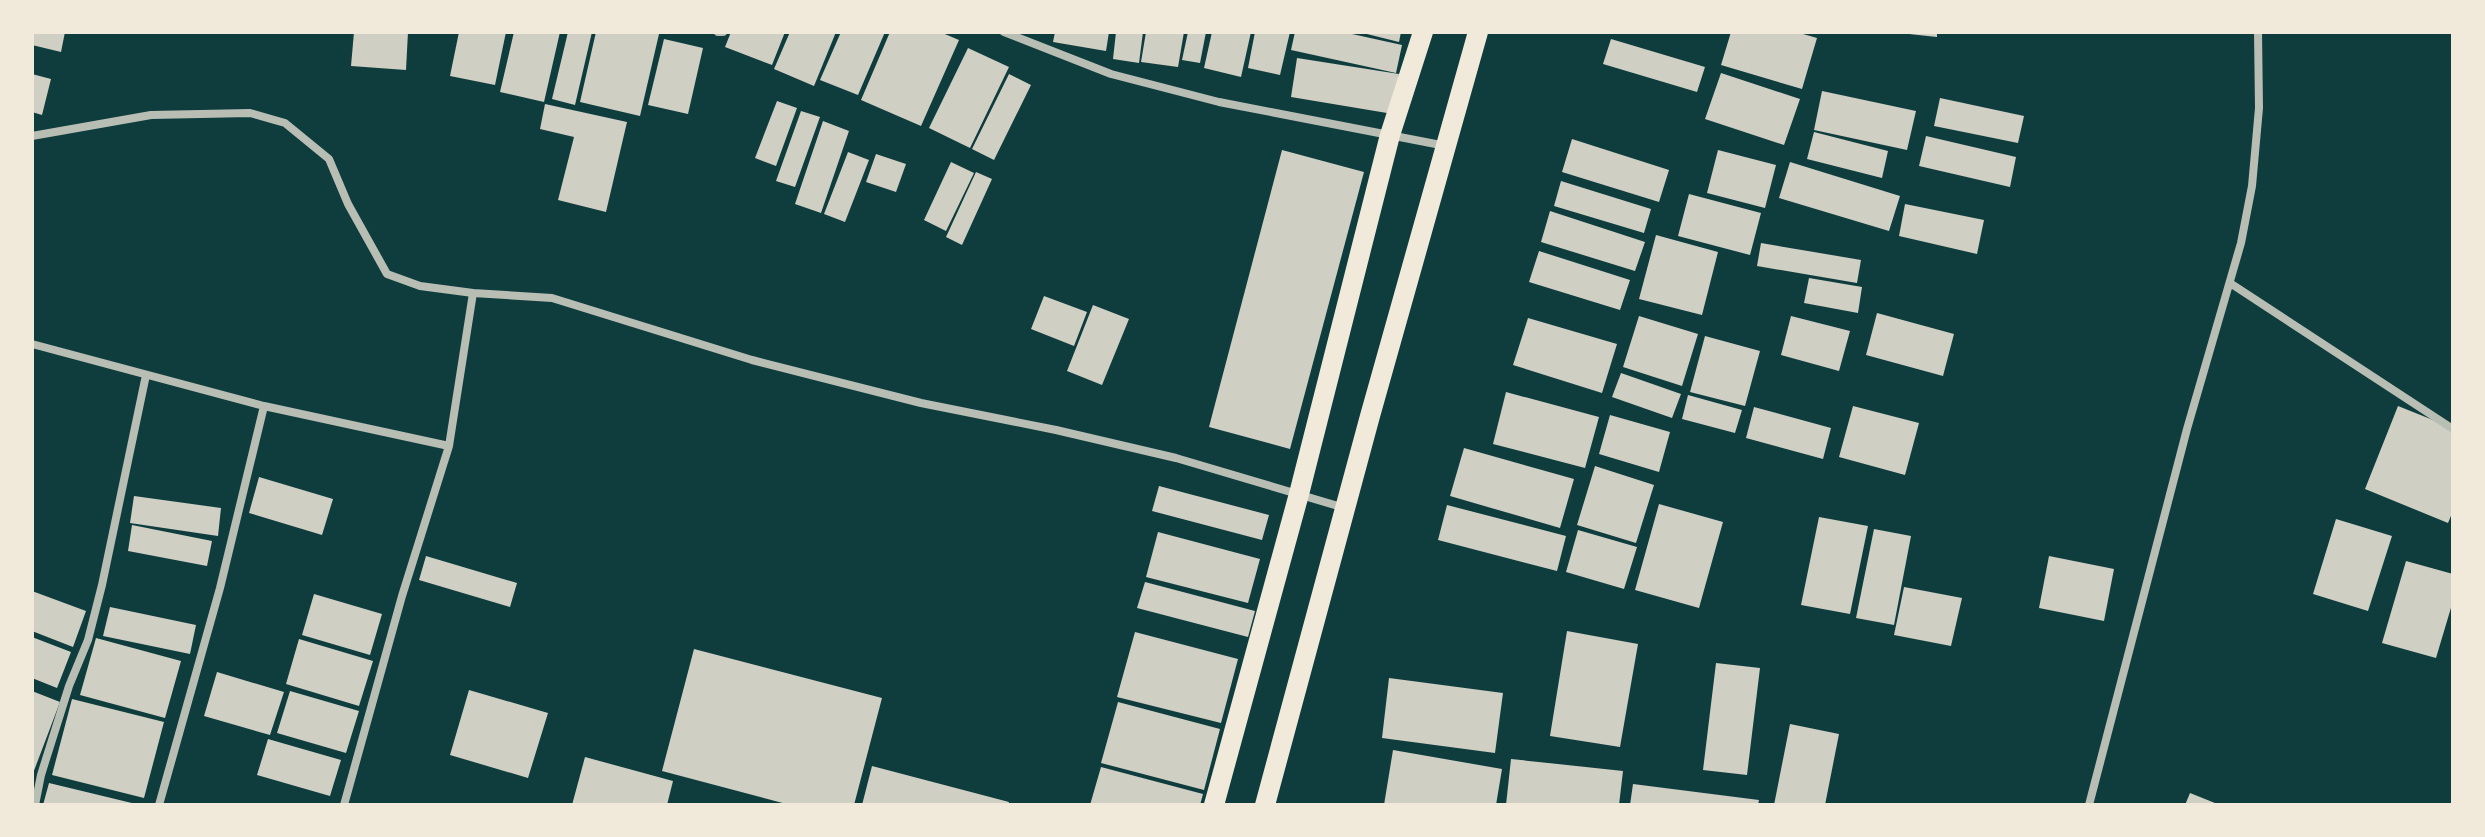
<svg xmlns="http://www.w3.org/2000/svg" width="2485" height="837" font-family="'Asap Condensed',sans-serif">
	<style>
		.building { fill: #cfcfc3 }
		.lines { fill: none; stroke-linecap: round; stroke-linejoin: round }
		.minor { stroke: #b8beb3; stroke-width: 8 }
		.primary { stroke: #f1e9da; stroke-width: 20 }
	</style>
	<rect width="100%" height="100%" fill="#0f3d3e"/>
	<path class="building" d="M32,32H65L61,52L32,45Z
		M354,32H408L406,70L351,66Z
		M459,32H506L495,85L450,76Z
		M514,32H560L544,102L500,92Z
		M568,32H592L575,105L552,99Z
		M596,32H650L659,34L640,116L580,102Z
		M731,32H785L772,65L725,47Z
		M790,32H836L814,86L774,69Z
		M841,32H885L858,95L820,80Z
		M890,32H940L959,40L921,126L861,100Z
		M1055,32H1109L1106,51L1053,42Z
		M1116,32H1143L1139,63L1113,59Z
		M1146,32H1184L1178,67L1141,62Z
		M1188,32H1206L1200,63L1182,60Z
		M1212,32H1251L1241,77L1204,68Z
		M1255,32H1290L1280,75L1248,68Z
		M1295,32H1343L1402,45L1396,73L1291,50Z
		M1359,32H1401L1399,42Z
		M1731,32H1796L1817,38L1802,89L1721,65Z
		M1909,32H1937V37L1909,34Z
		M664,39L703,48L688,114L648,105Z
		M1611,39L1705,67L1697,92L1603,64Z
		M968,48L1009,67L970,148L929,128Z
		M1297,58L1399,74L1393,114L1291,97Z
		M1721,73L1800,99L1784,145L1705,119Z
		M32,74L51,79L42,115L32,112Z
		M1009,74L1031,85L994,160L972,149Z
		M1822,91L1916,111L1907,150L1814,130Z
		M1940,98L2024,116L2018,143L1934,126Z
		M777,101L797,108L776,166L755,158Z
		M545,104L627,122L606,212L558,200L574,137L540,129Z
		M801,111L820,117L795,187L776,181Z
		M823,121L849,131L821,213L795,204Z
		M1814,132L1888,151L1882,178L1807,159Z
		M1926,136L2016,157L2010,187L1919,166Z
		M1572,139L1669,170L1659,202L1562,172Z
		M1282,150L1364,172L1290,449L1209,427Z
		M1718,150L1776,165L1765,208L1707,193Z
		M848,152L869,160L845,222L824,214Z
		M876,154L906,164L896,192L866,182Z
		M951,162L974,173L946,231L924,220Z
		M1790,162L1900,196L1889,231L1779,198Z
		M976,172L992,179L962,245L946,237Z
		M1561,181L1651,209L1644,233L1554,206Z
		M1689,194L1761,213L1750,255L1678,236Z
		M1905,204L1984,220L1977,254L1899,236Z
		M1550,211L1645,242L1635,271L1541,242Z
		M1656,235L1718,252L1702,315L1639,299Z
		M1761,243L1861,260L1857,283L1757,266Z
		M1539,251L1630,280L1620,310L1529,282Z
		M1809,278L1862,287L1858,313L1804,303Z
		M1044,296L1087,312L1074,346L1031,329Z
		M1093,305L1129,319L1102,385L1067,371Z
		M1877,313L1954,334L1943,376L1866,355Z
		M1639,316L1698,334L1682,386L1623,367Z
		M1791,316L1850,331L1839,371L1781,355Z
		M1528,318L1617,344L1602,393L1513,365Z
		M1705,336L1760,351L1745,406L1690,392Z
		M1621,373L1681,394L1672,418L1612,397Z
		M1506,392L1599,417L1585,468L1493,444Z
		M1688,395L1742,410L1735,433L1682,419Z
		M1853,406L1919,423L1905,475L1839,457Z
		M2398,406L2453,428V511L2448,523L2365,489Z
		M1754,407L1831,428L1823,459L1746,438Z
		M1610,415L1670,432L1659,472L1599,454Z
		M1464,448L1574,479L1560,528L1450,496Z
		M1595,466L1654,485L1636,543L1577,525Z
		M259,477L333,499L322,535L249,513Z
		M1159,486L1269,515L1262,540L1152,511Z
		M134,496L221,508L218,536L130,523Z
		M1659,504L1723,522L1699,608L1635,590Z
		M1447,505L1566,536L1557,571L1438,540Z
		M1819,517L1868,526L1850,614L1801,605Z
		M2336,519L2392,536L2368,611L2313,594Z
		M132,525L212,541L207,566L128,551Z
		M1874,529L1911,536L1894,625L1856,618Z
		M1578,530L1637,547L1624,589L1566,572Z
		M1158,532L1260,559L1248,603L1146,577Z
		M426,556L517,583L510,607L419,580Z
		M2049,556L2114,569L2104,621L2039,608Z
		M2406,561L2453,574V601L2436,658L2382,643Z
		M1145,582L1255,611L1248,637L1137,608Z
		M1904,587L1962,598L1951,646L1894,635Z
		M32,591L86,611L73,647L32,631Z
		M314,594L382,614L370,655L302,635Z
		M110,607L196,625L190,654L103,636Z
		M1567,631L1638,644L1620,747L1550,736Z
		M1135,632L1238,659L1221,723L1117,697Z
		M32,637L71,652L57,688L32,678Z
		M96,638L181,661L165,718L80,695Z
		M299,639L373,661L359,706L286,684Z
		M694,649L882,698L854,805H790L662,771Z
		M1716,663L1760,668L1747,775L1703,770Z
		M217,672L284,692L270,735L204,716Z
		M1389,678L1503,693L1495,753L1382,738Z
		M469,690L548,713L528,778L450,755Z
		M32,691L60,702L32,776Z
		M290,691L359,711L346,753L277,733Z
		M72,699L164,722L144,798L52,775Z
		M1118,702L1220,729L1204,790L1101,763Z
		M1790,724L1839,734L1825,805H1774Z
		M268,739L341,760L330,796L257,775Z
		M1393,750L1502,769L1496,805H1384Z
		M585,757L673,781L667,805H572Z
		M1511,759L1623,771L1619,805H1506Z
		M872,766L1009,802L1008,805H862Z
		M1101,767L1203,794L1200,805H1090Z
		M49,783L136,804V805H43Z
		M1633,784L1759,800L1758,805H1630Z
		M2190,793L2220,805H2185Z"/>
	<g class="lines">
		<path class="minor" d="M718,32H723
			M1004,32L1111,74L1219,102L1446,146
			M32,136L151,115L250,113L285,123L329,159L348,204L387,274L420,286L473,293L552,298L752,360L921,403L1056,430L1176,458L1345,508
			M2230,283L2453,429
			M32,344L264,406L449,446
			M35,805L41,775L69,686L88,640L102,585L146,375
			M159,805L220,588L264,406
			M344,805L402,596L449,446L473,293
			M2089,805L2187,429L2241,243L2252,186L2259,108L2258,32"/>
		<path class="primary" d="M1214,805L1299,494L1390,135L1423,32
			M1265,805L1370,416L1478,32"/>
	</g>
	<rect width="2485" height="837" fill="none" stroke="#f1e9da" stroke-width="68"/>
</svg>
